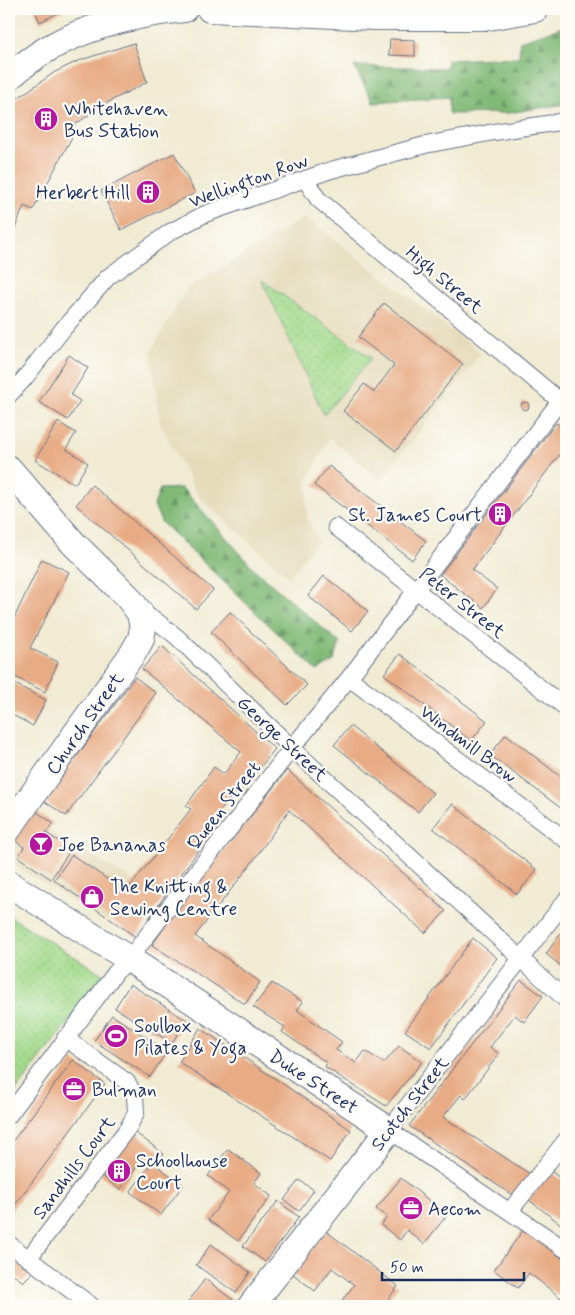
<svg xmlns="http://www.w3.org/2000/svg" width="575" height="1315" font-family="Mynerve,sans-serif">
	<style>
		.built { fill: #e5dbba }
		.green { fill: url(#green-dots); stroke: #5e8474 }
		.forest { fill: url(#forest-firs); stroke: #4e746a }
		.building { fill: #e8ac85 }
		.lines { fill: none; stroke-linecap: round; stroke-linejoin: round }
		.street-casing { stroke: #667187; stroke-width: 18 }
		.primary-casing { stroke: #667187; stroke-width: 28 }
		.street { stroke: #fff; stroke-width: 16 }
		.primary { stroke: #fff; stroke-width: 26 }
		.labels { text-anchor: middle; stroke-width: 4.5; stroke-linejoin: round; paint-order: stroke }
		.poi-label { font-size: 19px; fill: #1b2f5e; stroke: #fdfcf7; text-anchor: start }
		.street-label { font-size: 19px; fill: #1b2f5e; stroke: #fdfcf7 }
	</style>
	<defs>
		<pattern id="green-dots" width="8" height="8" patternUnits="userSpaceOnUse" patternTransform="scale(1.25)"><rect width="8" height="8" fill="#a2da8b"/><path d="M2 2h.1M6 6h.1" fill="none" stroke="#8bbb7a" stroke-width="1.8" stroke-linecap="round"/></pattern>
		<pattern id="forest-firs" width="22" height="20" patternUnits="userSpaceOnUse" patternTransform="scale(1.25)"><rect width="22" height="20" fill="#81ba77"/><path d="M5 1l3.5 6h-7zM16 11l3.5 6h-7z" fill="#699865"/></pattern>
	</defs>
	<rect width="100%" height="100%" fill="#fdfcf7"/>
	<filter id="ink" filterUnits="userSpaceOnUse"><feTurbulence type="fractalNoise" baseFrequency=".02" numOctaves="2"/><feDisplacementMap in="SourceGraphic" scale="10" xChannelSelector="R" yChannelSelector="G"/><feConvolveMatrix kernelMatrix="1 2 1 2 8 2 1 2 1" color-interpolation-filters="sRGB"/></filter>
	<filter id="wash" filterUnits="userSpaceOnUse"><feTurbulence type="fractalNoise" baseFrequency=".0096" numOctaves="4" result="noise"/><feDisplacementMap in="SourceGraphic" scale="20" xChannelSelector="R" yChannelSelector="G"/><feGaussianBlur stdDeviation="1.12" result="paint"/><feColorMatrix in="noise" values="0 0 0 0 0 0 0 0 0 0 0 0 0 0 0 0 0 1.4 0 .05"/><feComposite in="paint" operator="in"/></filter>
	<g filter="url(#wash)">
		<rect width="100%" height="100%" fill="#f1ebd3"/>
		<path class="built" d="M305,217L481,353L381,480L330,438L307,480V517L318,540L289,577L199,497L160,424L151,351L187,289Z
			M9,807L142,886L110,923L9,863Z"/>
		<path class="green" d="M262,280L371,358L324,415Z
			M9,916L104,975L9,1100Z"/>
		<path class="forest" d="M566,26V103L565,104L508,113L449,114V97L373,102L354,66L446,68L447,60L519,57L520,41Z
			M182,488L256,571L340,643L334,661L317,671L161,522L154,505L160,489Z"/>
		<g id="blocks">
			<path class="building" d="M39,9H66L40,22L35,11Z
				M390,39L415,40V56L389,55Z
				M134,43L147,82L103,105L66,131L72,137L33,210L24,206L9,243V107L19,97L55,72L78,61Z
				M174,153L195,193L121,230L101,191Z
				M384,303L463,364L396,451L343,411L364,384L374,392L394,365L358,337Z
				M69,355L88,368L71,395L80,401L68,420L39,402Z
				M521 406a4 4 0 1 1 8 0a4 4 0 1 1-8 0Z
				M58,422L76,433L66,449L88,463L75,484L35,460Z
				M556,423L566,430V459L560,454L472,570L497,589L483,608L440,575Z
				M329,466L426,541L412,560L314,485Z
				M92,485L213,590L196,609L76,505Z
				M9,512L15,514L9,528Z
				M42,559L69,572L30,648L58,662L45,692L9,674V629Z
				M324,576L368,611L352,631L308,596Z
				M230,612L307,685L287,705L211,632Z
				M162,646L275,749L244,787L240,784L217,815L222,819L164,897L136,937L54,880L72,855L126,892L191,809L186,806L214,767L224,774L241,752L142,669Z
				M400,654L487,721L471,741L384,674Z
				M135,677L156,693L66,816L44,801Z
				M9,681L46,700L33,726L9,713Z
				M350,726L433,793L418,812L334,745Z
				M506,734L566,781V812L490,755Z
				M287,770L446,911L425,933L289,810L251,864L195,936L260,982L245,1004L152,945L176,911Z
				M452,804L537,870L517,894L433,828Z
				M34,810L53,823L46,833L71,849L51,879L18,857L24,847L14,840Z
				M561,933L566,937V970L546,954Z
				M473,938L497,958L431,1048L405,1031Z
				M521,980L543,996L524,1022L515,1015L490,1047L499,1054L465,1099L461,1095L443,1117L530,1174L515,1197L409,1126Z
				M272,983L303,1002L297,1010L342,1042L336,1050L356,1063L365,1051L384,1063L399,1046L422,1062L386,1106L325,1067L327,1063L282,1032L285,1027L253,1007Z
				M130,984L186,1020L172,1043L115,1008Z
				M112,1015L167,1051L150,1077L94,1041Z
				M200,1028L351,1130L330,1161L179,1062Z
				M73,1060L105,1084L9,1213V1146Z
				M133,1131L164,1154L156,1165L183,1185L161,1215L130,1192L149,1167L141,1161L120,1190L101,1175Z
				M228,1149L261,1173L254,1183L271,1196L238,1241L208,1220L229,1192L208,1176Z
				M551,1171L566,1183V1228L529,1200Z
				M401,1178L447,1215L424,1244L407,1230L400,1240L381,1225L387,1217L376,1209Z
				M299,1180L314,1190L299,1211L284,1200Z
				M278,1201L299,1217L265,1262L243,1246Z
				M524,1229L566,1261V1291L561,1298L529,1273L518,1288L494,1270Z
				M326,1231L398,1286L383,1306H377L370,1301L367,1306H344L340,1303L354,1285L332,1268L315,1291L293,1274Z
				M211,1244L250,1272L236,1293L196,1265Z
				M9,1254L34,1271L23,1282L9,1271Z
				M205,1279L233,1300L228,1306H185Z"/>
		</g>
	</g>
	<g filter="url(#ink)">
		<use href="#blocks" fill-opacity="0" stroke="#667187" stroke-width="1"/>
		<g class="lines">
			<g class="street-casing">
				<path id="street" d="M305,179L318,199L566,406
					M9,395L24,379L63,329L108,277L170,232L205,214L331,170L425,145L494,132L566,121
					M336,527L566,708
					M140,613L154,619L177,637L292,748L566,1000
					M349,678L566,840
					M566,900L389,1130L566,1250
					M9,1115L116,972L129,959L292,748L349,678L560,401
					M510,1211L566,1140
					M9,1244L92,1306
					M28,1259L128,1128L136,1113L135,1096L127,1082L65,1038"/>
			</g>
			<g class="primary-casing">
				<path id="primary" d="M210,9L375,17H488L535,9
					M9,77C21,67 35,56 49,48C87,26 141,13 184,9
					M9,469L74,544L127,596L140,613L143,628L141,639L133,653L9,828
					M9,884L129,959L389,1130L251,1306"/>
			</g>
			<use href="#street" class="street"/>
			<use href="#primary" class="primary"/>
		</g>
	</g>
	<defs>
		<g id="building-disc" transform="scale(1.25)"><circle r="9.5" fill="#b5179e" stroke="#fdfcf7"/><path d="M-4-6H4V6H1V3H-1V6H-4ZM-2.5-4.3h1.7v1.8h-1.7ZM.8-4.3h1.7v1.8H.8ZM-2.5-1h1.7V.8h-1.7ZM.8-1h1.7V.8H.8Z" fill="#fff"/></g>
		<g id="bar-disc" transform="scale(1.25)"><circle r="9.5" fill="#b5179e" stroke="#fdfcf7"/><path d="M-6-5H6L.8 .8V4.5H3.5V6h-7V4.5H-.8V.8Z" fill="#fff"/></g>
		<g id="shop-disc" transform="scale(1.25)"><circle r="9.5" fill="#b5179e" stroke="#fdfcf7"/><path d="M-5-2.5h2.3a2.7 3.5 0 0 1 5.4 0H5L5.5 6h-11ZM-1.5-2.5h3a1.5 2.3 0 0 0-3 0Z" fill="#fff"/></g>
		<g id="stadium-disc" transform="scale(1.25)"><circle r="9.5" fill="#b5179e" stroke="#fdfcf7"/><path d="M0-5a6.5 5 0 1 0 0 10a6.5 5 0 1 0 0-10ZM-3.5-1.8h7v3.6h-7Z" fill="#fff"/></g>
		<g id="office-disc" transform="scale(1.25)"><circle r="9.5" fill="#b5179e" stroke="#fdfcf7"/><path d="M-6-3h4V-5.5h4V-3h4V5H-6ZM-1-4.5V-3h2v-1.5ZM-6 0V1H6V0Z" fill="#fff"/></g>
	</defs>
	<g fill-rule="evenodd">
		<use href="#building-disc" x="46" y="119"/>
		<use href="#building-disc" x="148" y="192"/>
		<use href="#building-disc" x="500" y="514"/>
		<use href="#bar-disc" x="41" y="844"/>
		<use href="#shop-disc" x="92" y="897"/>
		<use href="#stadium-disc" x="116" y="1036"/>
		<use href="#office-disc" x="74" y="1089"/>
		<use href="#building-disc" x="119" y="1171"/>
		<use href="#office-disc" x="411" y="1208"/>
	</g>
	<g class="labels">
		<g class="poi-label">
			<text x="64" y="115">Whitehaven<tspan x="64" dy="22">Bus Station</tspan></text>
			<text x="130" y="199" text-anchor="end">Herbert Hill</text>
			<text x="482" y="521" text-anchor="end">St. James Court</text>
			<text x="58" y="851">Joe Bananas</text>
			<text x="110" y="893">The Knitting &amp;<tspan x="110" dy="22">Sewing Centre</tspan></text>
			<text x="134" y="1032">Soulbox<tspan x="134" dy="22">Pilates &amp; Yoga</tspan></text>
			<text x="92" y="1096">Bulman</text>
			<text x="136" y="1167">Schoolhouse<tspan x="136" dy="22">Court</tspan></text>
			<text x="428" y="1215">Aecom</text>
		</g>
		<g class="street-label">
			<text transform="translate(248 180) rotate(-20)" y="7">Wellington Row</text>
			<text transform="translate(445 279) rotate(40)" y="7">High Street</text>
			<text transform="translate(463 602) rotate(38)" y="7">Peter Street</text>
			<text transform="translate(84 723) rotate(-55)" y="7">Church Street</text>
			<text transform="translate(283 738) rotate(43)" y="7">George Street</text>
			<text transform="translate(469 743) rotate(37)" y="7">Windmill Brow</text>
			<text transform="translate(223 805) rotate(-52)" y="7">Queen Street</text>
			<text transform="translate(314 1081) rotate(33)" y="7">Duke Street</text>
			<text transform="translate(409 1103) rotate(-52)" y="7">Scotch Street</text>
			<text transform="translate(73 1167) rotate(-53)" y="7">Sandhills Court</text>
		</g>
	</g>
	<rect width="575" height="1315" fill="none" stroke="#fdfcf7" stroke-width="30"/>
	<path d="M382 1272v8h142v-8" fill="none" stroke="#1b2f5e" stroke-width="2.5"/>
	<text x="390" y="1272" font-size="15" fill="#1b2f5e" stroke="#fdfcf7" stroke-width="4" paint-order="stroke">50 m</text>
</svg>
